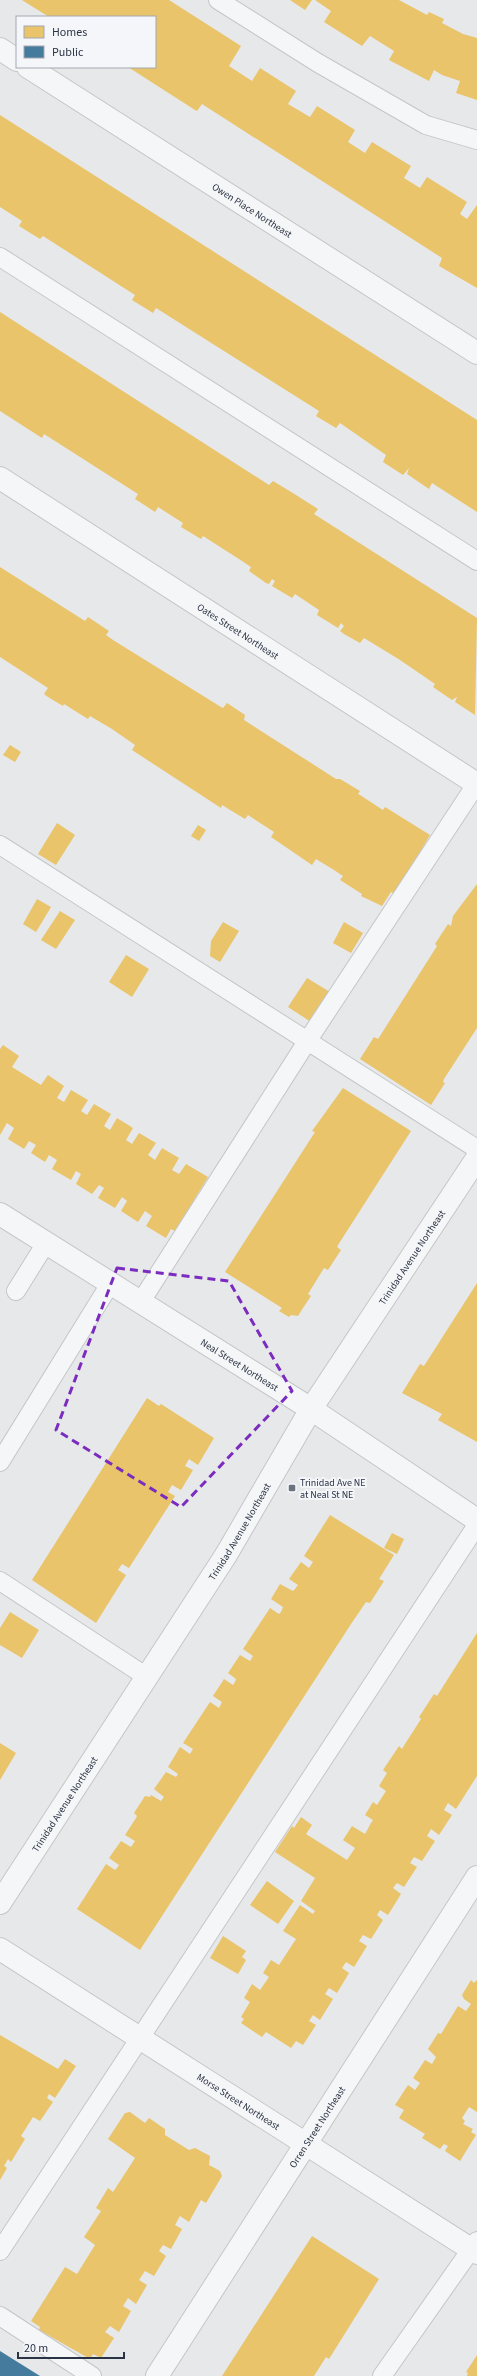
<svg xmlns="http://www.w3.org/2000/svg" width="477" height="2376" font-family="'Source Sans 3',sans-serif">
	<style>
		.homes { fill: #e9c46a }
		.public { fill: #457b9d }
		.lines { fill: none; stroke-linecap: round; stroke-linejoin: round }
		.lane-casing { stroke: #c4c6c8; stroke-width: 20 }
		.street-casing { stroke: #c4c6c8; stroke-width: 24 }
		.lane { stroke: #f5f6f7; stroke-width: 18 }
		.street { stroke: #f5f6f7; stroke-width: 22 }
		.marked { fill: none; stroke: #7b2cbf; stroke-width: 3; stroke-dasharray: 8 5; stroke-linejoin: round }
		.poi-dot { fill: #6c737f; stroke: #f4f6f9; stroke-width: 1.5 }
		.labels { text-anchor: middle; stroke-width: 4; stroke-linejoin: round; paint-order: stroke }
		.street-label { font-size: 10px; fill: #2b3445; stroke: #f4f6f9 }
		.poi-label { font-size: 10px; fill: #2b3445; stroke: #f4f6f9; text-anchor: start }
	</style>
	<rect width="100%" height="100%" fill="#e6e8ea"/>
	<path class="homes" d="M22,0H169L241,46L229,66L252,81L260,68L296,91L288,104L310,117L317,106L355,130L348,142L365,153L372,142L411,166L404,178L420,188L427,177L467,202L460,214L467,219L477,205V288L439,266L442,258L202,104L197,111L195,110L128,67H155V17H49Z
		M290,0H312L305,10Z
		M315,0H399L427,15L429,12L444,19L442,23L463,34L477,38V100L456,93L460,81L442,75L434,70L429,81L389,60L394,51L370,36L362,46L324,22L331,11Z
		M0,115L477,420V512L432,483L429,489L407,474L409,468L403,475L386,464L383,462L386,455L340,423L336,428L316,416L319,411L156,308L153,313L132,300L135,295L43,236L40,239L19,226L22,221L0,207Z
		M0,312L269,485L273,481L296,495L318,509L314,514L477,618L475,715L455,702L457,697L452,700L433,687L435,684L400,660L364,638L360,643L344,634L340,631L344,626L341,623L338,628L317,615L319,610L295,594L292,598L272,586L275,581L272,579L269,584L266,583L249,571L251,567L242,561L203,536L201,539L181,527L183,523L158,507L155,512L149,508L135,499L138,494L44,434L42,438L0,411Z
		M0,567L85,621L88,617L109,631L106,635L113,640L221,707L223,708L227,703L245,715L244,720L336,779H340L360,791L358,794L360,795L383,810L385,807L430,835L395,894L391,892L382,906L361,896L362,894L340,880L343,876L334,870L316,859L312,865L271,837L274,832L248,815L245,819L222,805L221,808L132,750L135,745L112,729L90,716L88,719L64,704L63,706L48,697L44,694L48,688L0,657Z
		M10,745L21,752L15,762L3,755Z
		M57,823L75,835L56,865L38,854Z
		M198,825L206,830L199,841L191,836Z
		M477,884V1028L444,1079L443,1082L445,1083L431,1105L360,1059L374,1037L378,1039L380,1036L437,946L435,944L448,924L451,926L453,916Z
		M37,899L51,907L36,932L23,924Z
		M60,911L75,920L56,949L41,940Z
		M223,922L239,931L220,962L210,956L211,941Z
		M344,922L363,933L351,953L333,943Z
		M126,955L149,969L132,997L109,982Z
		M307,978L330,992L311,1022L288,1007Z
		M3,1045L19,1056L12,1067L41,1085L48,1075L64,1086L57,1098L64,1102L71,1090L88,1100L81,1111L87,1115L94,1104L111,1114L104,1126L110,1130L117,1118L133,1128L126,1140L132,1144L139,1133L156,1143L148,1155L155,1160L162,1148L179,1158L172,1170L179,1174L186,1164L208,1177L175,1231L171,1229L166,1238L146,1226L152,1216L145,1211L138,1222L121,1211L127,1201L122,1197L115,1208L98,1198L104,1188L99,1185L92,1194L76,1184L81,1174L76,1171L71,1180L52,1169L57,1160L49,1155L45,1162L31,1153L36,1145L29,1141L24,1149L8,1139L14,1128L7,1123L0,1135V1049Z
		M343,1088L411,1131L338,1245L337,1247L341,1250L328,1270L324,1268L308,1294L311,1296L303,1308L298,1316L291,1315L289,1317L279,1311L282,1308L225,1272L315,1132L312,1131Z
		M477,1283V1442L438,1420L442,1414L402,1393L420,1364L424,1366Z
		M147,1398L159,1406L161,1404L214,1438L198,1465L189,1459L185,1466L193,1470L181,1490L172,1485L168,1492L175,1496L129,1568L122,1564L118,1570L126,1575L96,1623L32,1580Z
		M330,1515L394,1555L379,1579L384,1581L370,1603L366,1602L351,1624L140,1950L77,1909L106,1864L115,1870L117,1868L119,1865L109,1858L121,1841L131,1847L135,1841L125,1835L136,1818L137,1816L134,1813L145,1796L150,1797L151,1795L161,1801L164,1797L154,1789L166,1772L176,1777L178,1774L168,1767L180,1747L190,1754L193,1749L183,1743L210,1702L219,1708L222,1702L213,1696L224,1679L233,1685L235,1682L236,1679L228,1673L240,1655L250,1661L253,1656L243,1649L270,1608L279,1614L281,1612L283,1607L271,1599L280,1584L293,1591L295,1589L298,1585L289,1579L301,1562L309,1568L313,1562L304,1556Z
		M392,1533L404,1539L397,1554L384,1548Z
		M10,1612L39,1630L22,1658L0,1645V1628Z
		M477,1633V1776L456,1809L448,1803L444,1810L452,1815L439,1835L431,1829L427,1836L435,1841L422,1861L414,1857L410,1863L417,1867L404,1887L397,1883L393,1888L401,1894L388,1915L380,1910L377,1915L383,1920L371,1939L363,1935L359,1941L367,1946L354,1967L346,1962L342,1968L349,1973L337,1993L329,1988L325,1994L333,1999L320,2020L313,2015L309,2021L316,2025L303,2045L296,2041L291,2048L266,2032L262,2037L241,2023L244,2019L241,2017L250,2002L244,1998L252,1984L260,1990L269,1977L263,1973L271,1960L279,1965L296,1939L283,1931L300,1905L313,1914L315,1911L301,1901L315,1878L275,1852L292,1826L294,1828L301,1817L312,1825L306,1834L347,1860L355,1848L343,1840L352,1826L365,1834L371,1823L373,1820L365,1815L373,1802L377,1805L386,1791L379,1786L387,1773L383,1770L399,1746L402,1749L405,1744L421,1719L419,1717L434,1694L437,1696Z
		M0,1743L16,1753L0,1780Z
		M267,1881L294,1901L278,1924L250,1905Z
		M223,1936L246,1951L242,1957L246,1960L238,1974L210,1958Z
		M471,1980L474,1983L477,1980V2112L469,2107L462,2118L465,2121L463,2124L473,2129L471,2132L476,2135L460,2161L445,2151L448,2146L444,2144L440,2149L422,2138L425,2134L399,2118L404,2110L395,2105L408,2085L415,2090L420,2083L413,2078L425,2060L432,2064L436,2057L428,2049L438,2033L441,2034L458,2006L466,2011L471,2004L464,1999L462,1995Z
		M0,2035L58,2069L65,2059L76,2066L55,2098L49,2094L47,2098L53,2102L40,2121L33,2117L21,2136L25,2139L11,2162L8,2159L4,2166L7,2168L0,2180Z
		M130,2112L145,2123L149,2118L165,2129V2135L189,2150L195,2148L210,2156L209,2165L220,2171L222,2176L206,2203L201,2200L189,2222L180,2216L175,2225L182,2229L171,2249L163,2245L159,2251L166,2256L154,2276L145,2271L139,2280L147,2285L136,2304L128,2298L123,2306L131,2311L119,2332L110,2326L105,2332L114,2338L101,2358L93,2354L90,2359L39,2330L40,2327L31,2321L65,2267L77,2274L95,2245L84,2237L101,2211L96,2208L108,2188L113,2192L135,2158L108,2139L125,2113Z
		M312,2236L379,2279L329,2359L326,2357L314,2376H222Z
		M477,2355V2376H467L468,2373L466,2372Z"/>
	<path class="public" d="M0,2351L40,2376H0Z"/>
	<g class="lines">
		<g class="lane-casing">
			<path id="lane" d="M218,0L318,63L426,125L477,140
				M0,257L477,561
				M0,845L477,1149
				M16,1291L46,1243
				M140,1303L308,1040L477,783
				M0,1462L110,1284
				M0,1581L147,1677
				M0,2251L477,1525
				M0,2316L92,2376
				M382,2376L477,2241"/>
		</g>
		<g class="street-casing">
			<g id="street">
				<path d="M0,49L17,60"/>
				<path id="s1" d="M28,67L477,353"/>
				<path id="s2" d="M0,478L477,784"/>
				<path id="s3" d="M0,1214L311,1409L477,1520"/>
				<path id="s4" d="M0,1903L226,1555L311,1409L477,1158"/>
				<path id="s5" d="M0,1949L477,2253"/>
				<path id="s6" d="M157,2376L477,1877"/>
			</g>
		</g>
		<use href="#lane" class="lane"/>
		<use href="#street" class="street"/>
	</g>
	<path class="marked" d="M117,1268L229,1281L292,1391L181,1507L56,1430Z"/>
	<rect class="poi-dot" x="288" y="1484" width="8" height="8" rx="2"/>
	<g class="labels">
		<g class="street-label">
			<text dy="4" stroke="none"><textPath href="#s1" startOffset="266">Owen Place Northeast</textPath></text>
			<text dy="4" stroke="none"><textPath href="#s2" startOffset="283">Oates Street Northeast</textPath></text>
			<text dy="4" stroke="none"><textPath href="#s4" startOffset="766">Trinidad Avenue Northeast</textPath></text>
			<text dy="4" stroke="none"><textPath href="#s3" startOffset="283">Neal Street Northeast</textPath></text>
			<text dy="4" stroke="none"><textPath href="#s4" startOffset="442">Trinidad Avenue Northeast</textPath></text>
			<text dy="4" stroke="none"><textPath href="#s4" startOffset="118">Trinidad Avenue Northeast</textPath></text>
			<text dy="4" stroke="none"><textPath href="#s5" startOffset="283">Morse Street Northeast</textPath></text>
			<text dy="4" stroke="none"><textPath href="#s6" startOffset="296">Orren Street Northeast</textPath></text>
		</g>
		<g class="poi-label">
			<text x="300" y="1486">Trinidad Ave NE<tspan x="300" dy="12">at Neal St NE</tspan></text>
		</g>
	</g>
	<rect x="16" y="16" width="140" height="52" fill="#f4f6f9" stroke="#a4a8b1"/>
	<rect x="24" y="26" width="20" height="12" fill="#e9c46a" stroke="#a4a8b1"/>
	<text x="52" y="36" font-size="12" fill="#2b3445">Homes</text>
	<rect x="24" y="46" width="20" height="12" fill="#457b9d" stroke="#a4a8b1"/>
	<text x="52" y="56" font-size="12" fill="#2b3445">Public</text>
	<path d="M18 2352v6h106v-6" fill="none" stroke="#2b3445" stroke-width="2"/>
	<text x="24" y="2352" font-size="12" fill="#2b3445" stroke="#f4f6f9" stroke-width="3" paint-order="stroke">20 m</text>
</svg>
